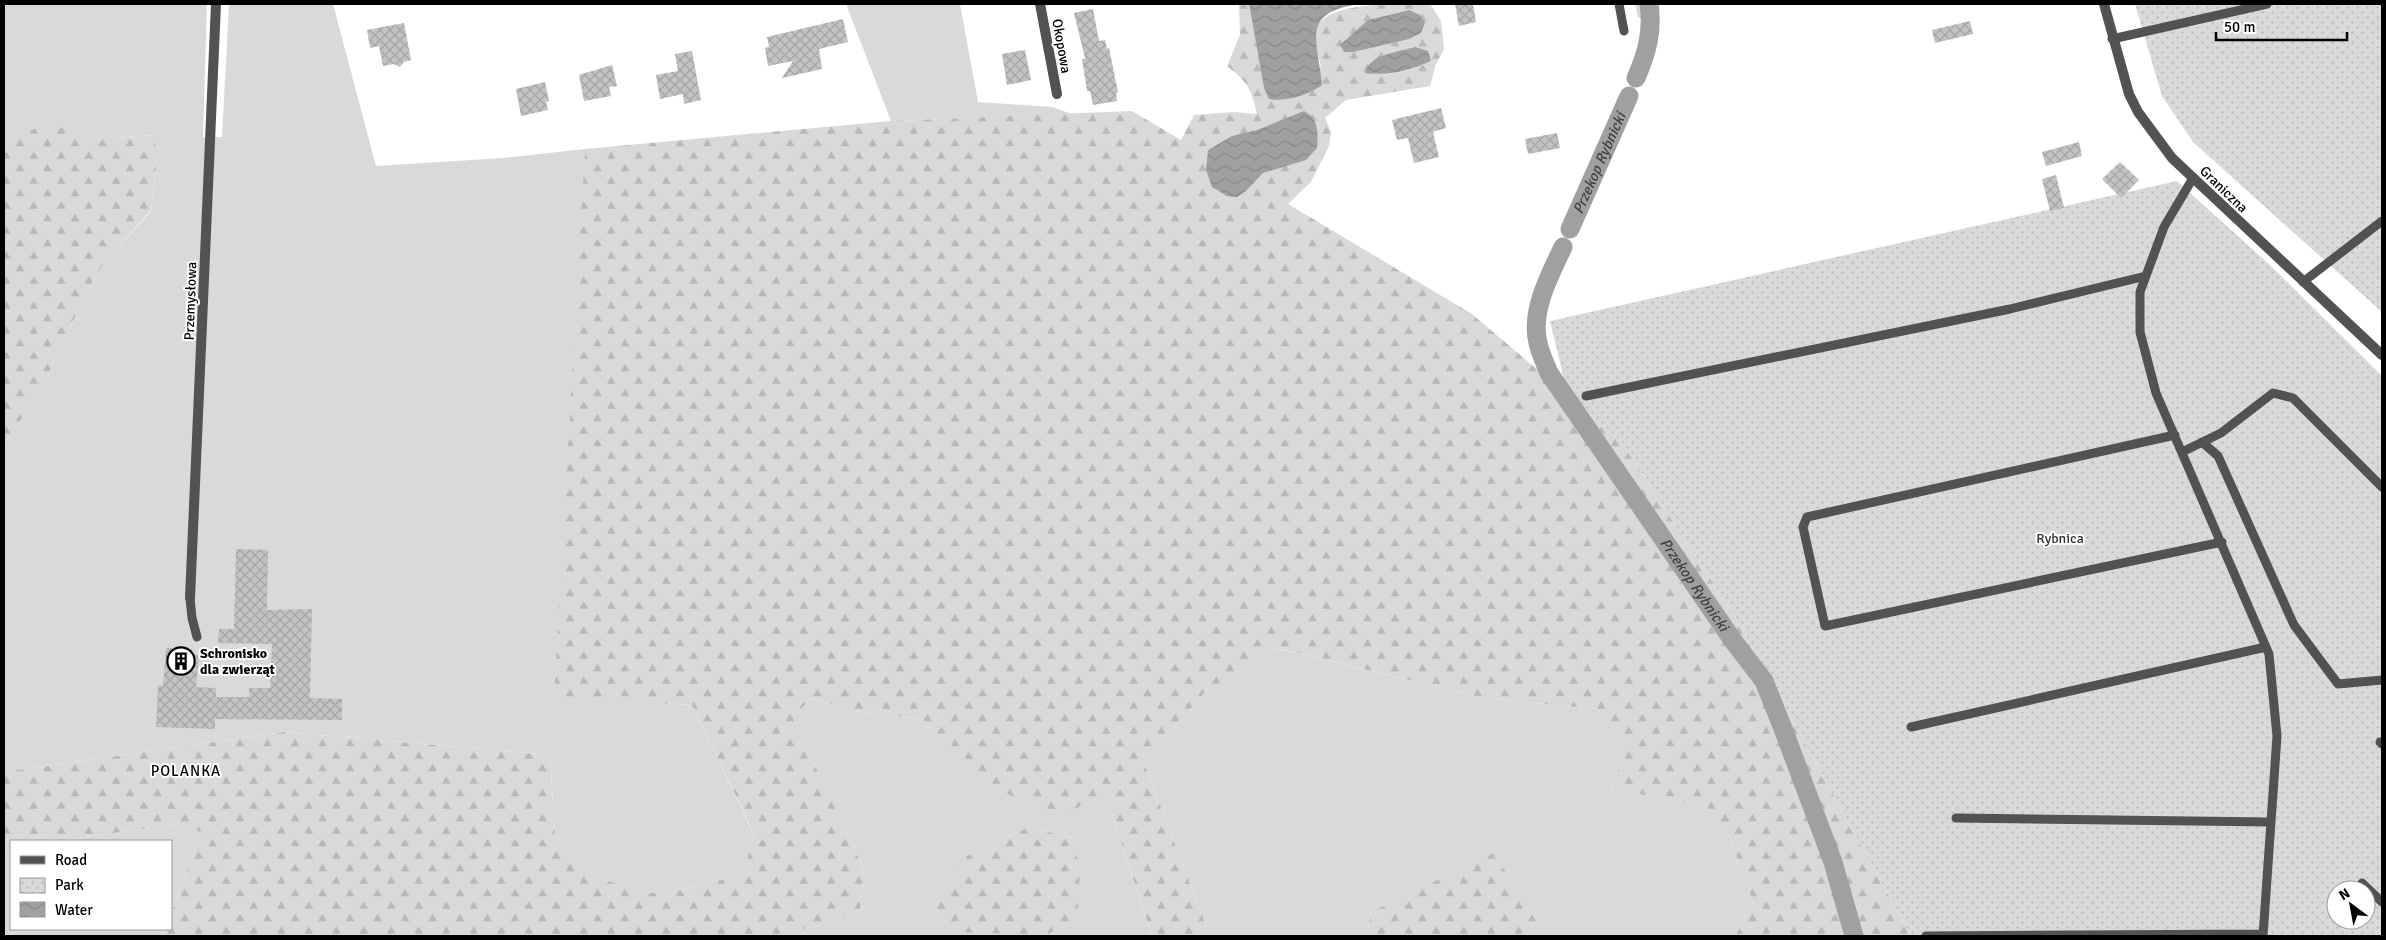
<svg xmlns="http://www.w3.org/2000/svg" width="2386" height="940" font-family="Signika,sans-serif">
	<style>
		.grass { fill: #d9d9d9; fill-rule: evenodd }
		.forest { fill: url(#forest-firs); fill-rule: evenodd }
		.park { fill: url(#park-dots); fill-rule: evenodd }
		.water { fill: url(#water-waves) }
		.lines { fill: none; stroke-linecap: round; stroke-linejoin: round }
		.canal { stroke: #a0a0a0; stroke-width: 19 }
		.building { fill: url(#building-cross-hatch) }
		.service { stroke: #525252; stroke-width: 9 }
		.minor { stroke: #525252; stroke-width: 10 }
		.labels { text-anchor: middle; stroke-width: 4; stroke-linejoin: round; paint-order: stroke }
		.street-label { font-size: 14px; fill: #000; stroke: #fff }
		.park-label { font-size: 14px; fill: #303030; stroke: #fff }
		.poi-label { font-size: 14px; font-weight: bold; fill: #000; stroke: #fff; text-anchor: start }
		.water-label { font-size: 15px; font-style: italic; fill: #414141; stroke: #fff }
		.neighbourhood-label { font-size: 15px; letter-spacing: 1px; fill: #000; stroke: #fff }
	</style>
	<defs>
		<pattern id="forest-firs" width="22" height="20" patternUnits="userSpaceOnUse" patternTransform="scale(1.25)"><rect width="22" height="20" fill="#d9d9d9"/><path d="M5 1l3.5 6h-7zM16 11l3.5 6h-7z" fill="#b8b8b8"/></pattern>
		<pattern id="park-dots" width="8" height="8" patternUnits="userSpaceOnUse" patternTransform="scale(1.25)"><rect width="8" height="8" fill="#d9d9d9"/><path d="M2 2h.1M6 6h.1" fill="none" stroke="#b8b8b8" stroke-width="1.8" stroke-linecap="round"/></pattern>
		<pattern id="water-waves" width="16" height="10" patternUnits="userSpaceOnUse" patternTransform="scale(1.25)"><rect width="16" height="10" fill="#a0a0a0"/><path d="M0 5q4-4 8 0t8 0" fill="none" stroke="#888"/></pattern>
		<pattern id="building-cross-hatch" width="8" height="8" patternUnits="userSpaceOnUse" patternTransform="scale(1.25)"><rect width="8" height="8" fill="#c2c2c2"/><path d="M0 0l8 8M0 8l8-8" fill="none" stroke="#a5a5a5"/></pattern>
	</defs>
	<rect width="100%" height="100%" fill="#fff"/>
	<path class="grass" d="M4,4H207L203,137H222L229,4H333L376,166L503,158L585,149L577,372L554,696L692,705L754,835L743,874L661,895L596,878L555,835L550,755L284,732L4,772V445L43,386L79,308L104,263L151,211L156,168L154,135L115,138L20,133L4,140Z
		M846,4H960L978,102L1052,107L1072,114L891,121Z
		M1635,4H1655L1657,12L1645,21L1638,17Z
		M1275,648L1484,698L1597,709L1630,745L1610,788L1687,804L1729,835L1753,902L1735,936H1526L1536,921L1371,912L1367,936H1210L1144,763L1205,692Z
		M811,698L864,713L922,719L1001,790L1105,793L1152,936H785L784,934L822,924L860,910L864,870L793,718ZM1029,827L1072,838L968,856Z
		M172,825L202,832L171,913V841H56Z
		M11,850V929H165L162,936H4V852Z"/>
	<path class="forest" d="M1239,4H1249L1264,88L1321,67C1319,57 1313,43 1315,33C1319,0 1403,4 1430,4L1441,21L1444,49L1436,64L1430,86L1346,100L1325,118L1331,132L1329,146L1311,182L1288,204L1472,314L1620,440L1736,618L1911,936H1735L1753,902L1729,835L1687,804L1610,788L1629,745L1597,709L1484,698L1276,648L1205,692L1144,763L1210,936H1152L1105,793L1058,818L1001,791L922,719L864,713L811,698L793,718L864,870L860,910L822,924L785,934V936H162L165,929H171V913L202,832L172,825L56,841H11V850L4,852V772L284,732L550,755L555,835L596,878L661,895L743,874L754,834L692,705L554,697L585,149L891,121L1132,111L1181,140L1194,115L1233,112L1257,114C1252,90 1247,81 1227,66L1240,35ZM1409,10L1425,23L1368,20ZM1431,60C1412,72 1387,77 1365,72Z
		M58,123L67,134L115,138L155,135L156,168L151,210L104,263L79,308L43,386L4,445V140L20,133Z
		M1029,827L1072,838L1080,869L1078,907L1070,922L1046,935L950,932L937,908L967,856Z
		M1494,853L1536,921L1526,936H1367L1371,912Z"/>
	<path class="park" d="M2135,4H2382V312L2193,142L2162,96Z
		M2177,181L2272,267L2382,376V936H1911L1736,618L1620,440L1568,396L1550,321ZM2336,890H2366V920H2336Z"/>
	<path class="water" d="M1249,4H1360C1299,13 1318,39 1322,85C1309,95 1286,102 1269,99L1264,88Z
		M1409,10L1420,15L1425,23L1421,33L1409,39L1353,52H1344L1340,45L1368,20Z
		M1415,47L1428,51L1431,61C1410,71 1388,76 1365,73C1369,54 1399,52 1415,47Z
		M1304,111C1319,119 1318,132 1317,148L1306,160L1263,173L1246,191L1237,197L1227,196L1212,187L1206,170L1208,150L1232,136L1257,130Z"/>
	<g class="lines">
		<g class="canal">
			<path d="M1636,78C1647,53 1653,31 1649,4"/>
			<path id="s1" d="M1570,229L1629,96"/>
			<path id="s2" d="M1563,247C1550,275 1530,311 1538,343C1540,353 1545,363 1549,373L1734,642L1764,681L1782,726L1833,862L1854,936"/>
		</g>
	</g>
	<path class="building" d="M1455,4H1473L1476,22L1459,26Z
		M1093,9L1099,41L1105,40L1107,49L1109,48L1118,92L1116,93L1117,101L1093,105L1090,91H1087L1082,59L1085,58L1074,13Z
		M843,19L848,42L819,49L822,69L782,78L793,61L768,66L765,48L769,47L767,37Z
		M1970,21L1973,34L1935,43L1932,30Z
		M404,23L411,60L404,62L400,67L394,64L383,66L379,46L370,48L367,30Z
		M1025,50L1031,80L1007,85L1002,54Z
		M692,51L701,100L684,104L683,94L660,99L656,75L678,71L675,54Z
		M612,65L617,86L609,87L611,96L584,101L579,75Z
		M545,82L549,101L546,102L548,110L521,116L516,89Z
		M1441,108L1446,128L1433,132L1439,157L1414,163L1408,138L1397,140L1392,120Z
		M1557,133L1560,148L1528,154L1525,139Z
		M2079,142L2082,156L2046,166L2042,152Z
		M2120,162L2139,180L2121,198L2102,179Z
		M2056,175L2064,208L2050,211L2042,179Z
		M236,549L268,550L267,610L312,609L310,698L342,699V720L215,719V729L156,727L158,685L163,686L166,648L192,649V655H199L196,687L216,688V697H249V688H270L272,644L218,643L219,629H234Z"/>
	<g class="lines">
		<path class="service" d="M1619,4L1624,31
			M2112,39L2267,4
			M2193,178L2164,227L2140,292V332L2156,393L2269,654L2277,736L2263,936
			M2303,282L2382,221
			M1586,396L2010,309L2146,276
			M2175,435L1807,517L1803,527L1825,626L2222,542
			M2202,442L2218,456L2294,625L2338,684L2382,680
			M2182,452L2221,433L2273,393L2293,398L2382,487
			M190,598L192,618L197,637
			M1911,727L2266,647
			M2380,742L2382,744
			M1956,818L2271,822
			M2362,883L2382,902
			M1926,936L2263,934"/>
		<path class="minor" d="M1040,4L1057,94
			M2104,4L2129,94L2138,112L2172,158L2382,355
			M190,598L216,4"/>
	</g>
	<defs>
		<g id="building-ring" transform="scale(1.4375)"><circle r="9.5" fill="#fff" stroke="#000" stroke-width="1.5"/><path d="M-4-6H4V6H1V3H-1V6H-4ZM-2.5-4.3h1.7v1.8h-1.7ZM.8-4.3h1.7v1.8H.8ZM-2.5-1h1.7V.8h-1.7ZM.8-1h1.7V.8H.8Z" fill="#000"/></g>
	</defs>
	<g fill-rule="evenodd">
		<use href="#building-ring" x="181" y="661"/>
	</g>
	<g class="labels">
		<g class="street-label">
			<text transform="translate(1062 46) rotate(80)" y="5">Okopowa</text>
			<text transform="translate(2224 189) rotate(44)" y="5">Graniczna</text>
			<text transform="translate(190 301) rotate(-88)" y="5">Przemysłowa</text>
		</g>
		<g class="park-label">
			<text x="2060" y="543">Rybnica</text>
		</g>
		<g class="poi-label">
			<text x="200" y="658">Schronisko<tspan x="200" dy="16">dla zwierząt</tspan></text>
		</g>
		<g class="water-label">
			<text dy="5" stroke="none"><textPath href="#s1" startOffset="72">Przekop Rybnicki</textPath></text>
			<text dy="5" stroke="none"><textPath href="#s2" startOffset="390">Przekop Rybnicki</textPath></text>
		</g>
		<g class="neighbourhood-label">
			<text x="186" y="776">POLANKA</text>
		</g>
	</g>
	<rect width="2386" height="940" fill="none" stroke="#000000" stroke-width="10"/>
	<rect x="10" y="840" width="162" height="90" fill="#ffffff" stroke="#999999"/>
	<rect x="20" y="856" width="25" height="8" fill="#525252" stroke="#999999"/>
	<text x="55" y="865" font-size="15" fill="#000000">Road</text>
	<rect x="20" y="878" width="25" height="15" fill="url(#park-dots)" stroke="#999999"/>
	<text x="55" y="890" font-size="15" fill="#000000">Park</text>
	<rect x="20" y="902" width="25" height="15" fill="url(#water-waves)" stroke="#999999"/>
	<text x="55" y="915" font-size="15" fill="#000000">Water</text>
	<g transform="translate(2351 905) rotate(328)"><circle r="24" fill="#ffffff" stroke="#999999"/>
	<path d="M0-4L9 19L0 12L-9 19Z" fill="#000000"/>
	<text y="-8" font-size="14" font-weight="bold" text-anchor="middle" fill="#000000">N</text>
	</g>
	<path d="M2216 32v8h131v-8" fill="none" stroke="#000000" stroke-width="2.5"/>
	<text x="2224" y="32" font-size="15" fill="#000000" stroke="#ffffff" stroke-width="4" paint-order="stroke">50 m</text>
</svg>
